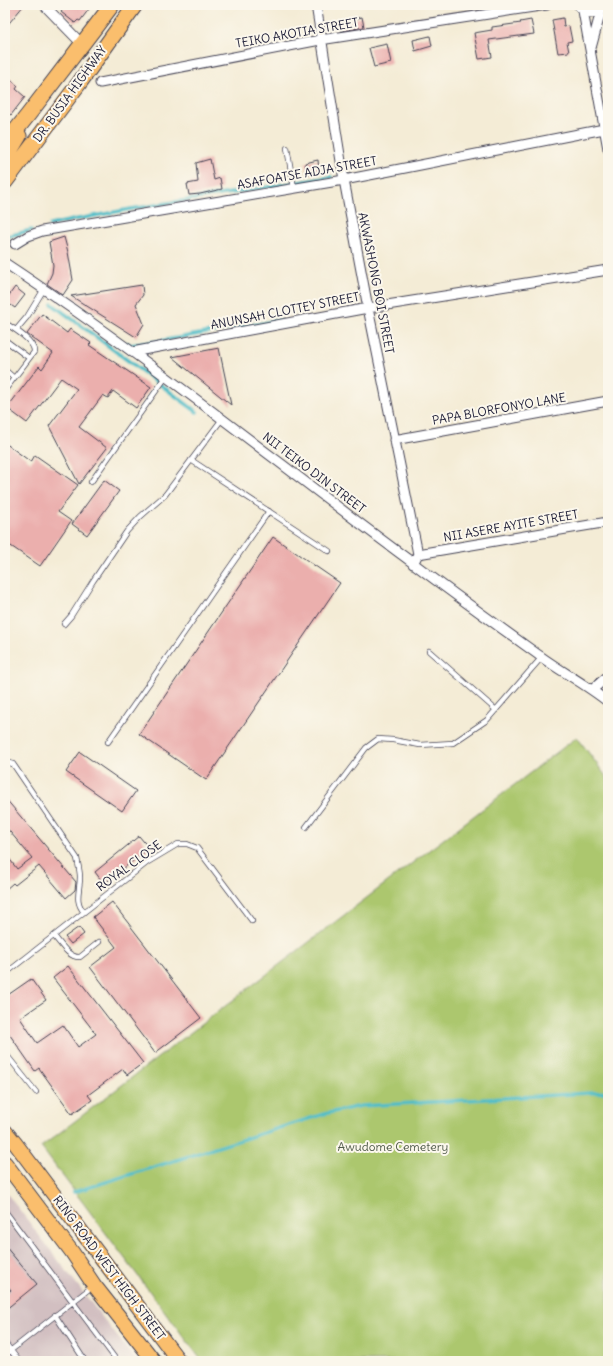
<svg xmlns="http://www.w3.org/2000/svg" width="613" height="1366" font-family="Delius,sans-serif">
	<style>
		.industrial { fill: #d2bfc1 }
		.green { fill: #acc76e; stroke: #677454 }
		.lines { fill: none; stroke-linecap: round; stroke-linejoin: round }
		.stream { stroke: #4fbdc8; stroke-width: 3.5 }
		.building { fill: #ebafad }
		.service-casing { stroke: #424052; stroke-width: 6 }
		.minor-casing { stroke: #424052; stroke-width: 11 }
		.primary-casing { stroke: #424052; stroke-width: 16 }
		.trunk-casing { stroke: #424052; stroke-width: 17 }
		.service { stroke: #fff; stroke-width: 4.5 }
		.minor { stroke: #fff; stroke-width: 9 }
		.primary { stroke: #fabe6d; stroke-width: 14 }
		.trunk { stroke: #fabe6d; stroke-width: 15 }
		.labels { text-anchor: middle; stroke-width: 4; stroke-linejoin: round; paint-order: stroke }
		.street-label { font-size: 12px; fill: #22223b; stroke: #fbf7ec }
		.park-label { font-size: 12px; fill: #525c4d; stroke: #fbf7ec }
	</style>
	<rect width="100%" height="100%" fill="#fbf7ec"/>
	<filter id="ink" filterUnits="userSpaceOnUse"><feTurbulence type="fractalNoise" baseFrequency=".025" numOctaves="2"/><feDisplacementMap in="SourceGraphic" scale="8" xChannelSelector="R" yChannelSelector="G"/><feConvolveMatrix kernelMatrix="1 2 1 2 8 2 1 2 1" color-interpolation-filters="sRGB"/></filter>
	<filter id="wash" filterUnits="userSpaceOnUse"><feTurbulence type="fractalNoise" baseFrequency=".012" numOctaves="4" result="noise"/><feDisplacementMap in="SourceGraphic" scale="16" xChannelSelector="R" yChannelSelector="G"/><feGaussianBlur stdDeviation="0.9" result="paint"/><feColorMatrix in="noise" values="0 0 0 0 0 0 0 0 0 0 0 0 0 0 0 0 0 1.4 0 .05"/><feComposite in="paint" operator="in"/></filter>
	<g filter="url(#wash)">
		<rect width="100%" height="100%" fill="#f4ecd6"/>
		<path class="industrial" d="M5,1191L136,1361H5Z"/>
		<path class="green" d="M577,737L608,779V1361H202L41,1147Z"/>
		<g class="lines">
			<path class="stream" d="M50,225L73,220L131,209L331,177
				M5,237L31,230
				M52,304L197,412
				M127,343L130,345L160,341L280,320
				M74,1192L324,1114L361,1106L608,1092"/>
		</g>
		<g id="blocks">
			<path class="building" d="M5,5H24L5,28Z
				M66,5H92L80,21L78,20L75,23L61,12Z
				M362,17L364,27L342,31L340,22Z
				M563,18L564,27L569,26L572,41L567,42L569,52L558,53L552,20Z
				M531,20L534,34L489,40L492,57L479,59L474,33L492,30V27L521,23L520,22Z
				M430,36L432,46L415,51L413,40Z
				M387,44L391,63L374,67L369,48Z
				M10,79L18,86L16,89L25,97L11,115L5,111V86Z
				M210,159L214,180L220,178L222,189L200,194L189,195L187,184L198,182L196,163Z
				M318,160L319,172L308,174L305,163Z
				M64,237L68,252L73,280L63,295L47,284L52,273L53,265L49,242Z
				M142,285L143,295L136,304L144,324L136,337L71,296Z
				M15,287L25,295L15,308L5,301Z
				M42,314L67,333L70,329L91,343L89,345L151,387L136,408L113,391L108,398L103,395L79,427L107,448L79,484L49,426L77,389L61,378L27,423L7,408L39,366L42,369L53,353L27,334Z
				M219,348L231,405L172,357Z
				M5,443L31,462L35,455L78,485L58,512L71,521L40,566L5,542Z
				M104,480L119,491L87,535L72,524Z
				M273,537L340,583L206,780L139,734Z
				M80,752L136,791L122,811L66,772Z
				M5,798L76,882L75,890L66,898L39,866L15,885L13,883L5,890V853L17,869L32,858L5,826Z
				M139,836L149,848L104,884L95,872Z
				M112,902L201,1018L155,1053L90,967L116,947L93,917Z
				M79,927L84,934L71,944L65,937Z
				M68,966L143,1063L127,1075L123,1069L88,1095L92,1100L72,1114L39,1068L35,1071L5,1028V997L31,979L46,1000L20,1018L37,1043L63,1025L78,1047L96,1034L53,978Z
				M5,1246L37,1284L5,1310V1295L11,1290L5,1283Z"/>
		</g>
	</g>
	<g filter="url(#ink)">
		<use href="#blocks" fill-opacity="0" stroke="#424052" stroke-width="1"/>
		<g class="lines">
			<g class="service-casing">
				<path id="service" d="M287,148L294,188
					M5,323C13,328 35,341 34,352L5,390
					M16,330L27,317L44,289
					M5,340L29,358
					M5,370L14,378
					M191,460L329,551
					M91,482L166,377
					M64,624L71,616L93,581L127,531L140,517L165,495L222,419
					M429,651L496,710
					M108,742L269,511
					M5,762L13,764L77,858C78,864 80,871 80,877C80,891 74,901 84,912
					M306,827L366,748L378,739L393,740L420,745L453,743L487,720L542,657
					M54,936C61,944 69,958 80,957L99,942
					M5,974L148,862L178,844H187L197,848L252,921
					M5,1053L36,1092
					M5,1211L117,1361
					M55,1315L85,1361
					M5,1343L19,1361
					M5,1355L93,1286"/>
			</g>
			<g class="minor-casing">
				<path id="minor" d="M44,5L82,44
					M316,5L344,180L368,308L418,554L413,564
					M578,5C586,16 598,15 606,5
					M583,11L608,149
					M591,48L601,11
					M100,83L320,40L547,5
					M15,244L28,236L42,231L344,180L604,129
					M5,263C146,356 277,463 413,563C455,595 497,625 540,656C562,672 587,685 608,702
					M132,352L368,308L608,270
					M394,440L608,401
					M418,554L608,522
					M592,690L608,676"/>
			</g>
			<g class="primary-casing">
				<path id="primary" d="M5,1131L15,1143L179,1361
					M5,1163L72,1252L94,1285L154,1361"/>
			</g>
			<g class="trunk-casing">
				<path id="trunk" d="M5,144L28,115L112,5
					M5,159L19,136
					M5,182L80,82L135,5"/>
			</g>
			<use href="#service" class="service"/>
			<use href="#minor" class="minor"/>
			<use href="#primary" class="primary"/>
			<use href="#trunk" class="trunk"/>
		</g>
	</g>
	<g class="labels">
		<g class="street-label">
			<text transform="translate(297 33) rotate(-10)" y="4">TEIKO AKOTIA STREET</text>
			<text transform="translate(70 94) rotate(-54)" y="4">DR. BUSIA HIGHWAY</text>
			<text transform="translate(307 173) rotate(-10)" y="4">ASAFOATSE ADJA STREET</text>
			<text transform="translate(376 283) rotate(79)" y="4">AKWASHONG BOI STREET</text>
			<text transform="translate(285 311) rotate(-11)" y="4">ANUNSAH CLOTTEY STREET</text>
			<text transform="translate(499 409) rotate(-10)" y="4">PAPA BLORFONYO LANE</text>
			<text transform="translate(314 473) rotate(37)" y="4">NII TEIKO DIN STREET</text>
			<text transform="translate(511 526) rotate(-10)" y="4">NII ASERE AYITE STREET</text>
			<text transform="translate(129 866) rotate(-36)" y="4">ROYAL CLOSE</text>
			<text transform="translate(109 1268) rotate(53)" y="4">RING ROAD WEST HIGH STREET</text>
		</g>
		<g class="park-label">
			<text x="393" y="1151">Awudome Cemetery</text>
		</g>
	</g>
	<rect width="613" height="1366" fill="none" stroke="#fbf7ec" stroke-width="20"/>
</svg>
